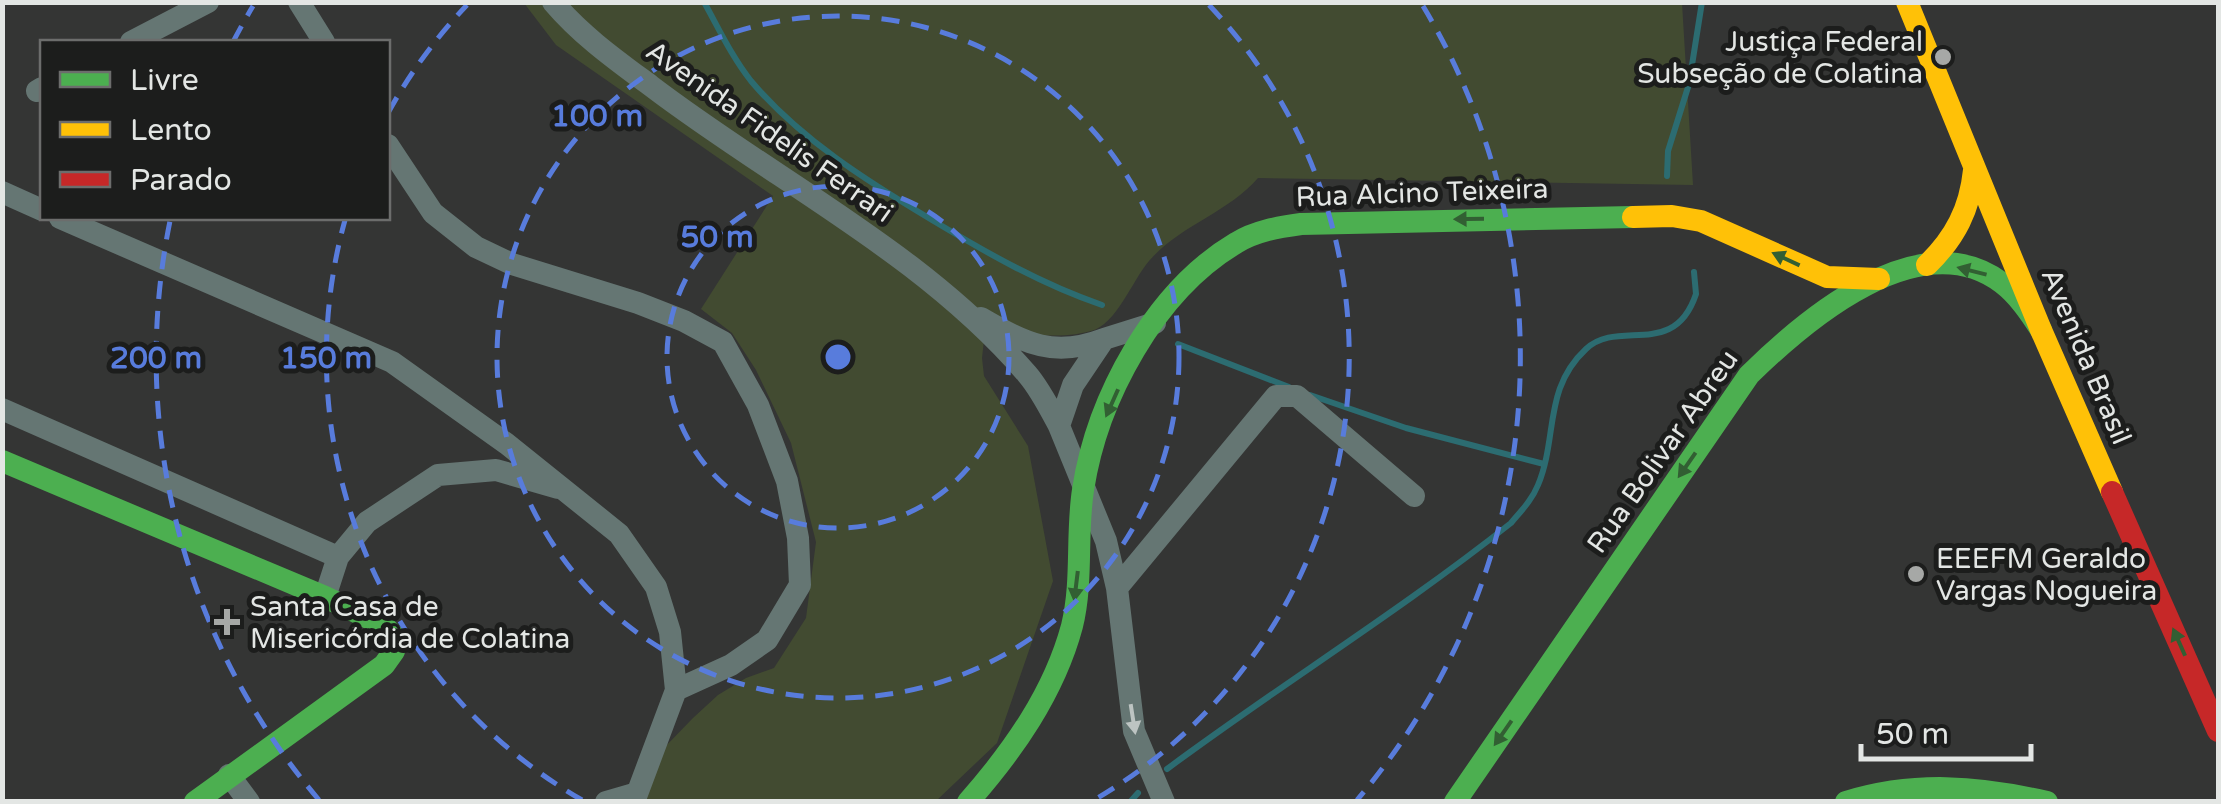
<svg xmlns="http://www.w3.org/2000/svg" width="2221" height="804" font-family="'Varela Round',sans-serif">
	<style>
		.green { fill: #424b31 }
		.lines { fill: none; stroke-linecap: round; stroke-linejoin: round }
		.stream { stroke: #2c6c71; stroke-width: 6 }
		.street { stroke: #657673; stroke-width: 22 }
		.fast { stroke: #4caf50; stroke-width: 22 }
		.slow { stroke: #ffc107; stroke-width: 22 }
		.jam { stroke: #c62828; stroke-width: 22 }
		.oneway { fill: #325f33 }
		.oneway2 { fill: #bdc4c2 }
		.ring { fill: none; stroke: #587cdc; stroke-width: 5; stroke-dasharray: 18 12 }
		.poi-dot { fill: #a6a8a6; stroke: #1c1d1c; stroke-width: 4 }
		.labels { text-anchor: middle; stroke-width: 10; stroke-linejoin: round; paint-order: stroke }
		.poi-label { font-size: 28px; fill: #e3e6e4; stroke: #1c1d1c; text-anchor: start }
		.street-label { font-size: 28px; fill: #e3e6e4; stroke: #1c1d1c }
		.centre { fill: #587cdc; stroke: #1c1d1c; stroke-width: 5 }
		.ring-label { font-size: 30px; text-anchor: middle; font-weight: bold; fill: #587cdc; stroke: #1c1d1c; stroke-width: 10; stroke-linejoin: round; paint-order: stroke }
	</style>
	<rect width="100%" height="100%" fill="#343534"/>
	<path class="green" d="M524,3H1682L1693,185L1258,178C1228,213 1180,225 1149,261C1132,281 1116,325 1091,331C1056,341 1019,330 984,340L982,358L984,376L1028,446L1053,581L997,743L936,801H643L661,751L693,718L718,695L746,678L774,668L806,618L816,542L791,443L756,370L732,333L701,309L773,196L556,45Z"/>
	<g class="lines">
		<path class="stream" d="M704,2C719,29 732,57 751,81C800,139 867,181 932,220C987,253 1041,284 1102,305
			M1667,176L1668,151L1689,84L1702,2
			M1178,344L1289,387
			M1310,395L1406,428L1544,464
			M1167,769C1280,685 1400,611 1511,523C1521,511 1532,500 1538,485C1558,437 1543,389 1586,349C1619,318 1674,360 1696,294L1694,272
			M1130,802L1138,793"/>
		<path class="street" d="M299,2L324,42
			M553,2C582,36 616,60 651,86C777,182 923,253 1027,374C1040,389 1050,409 1059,426
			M131,42L208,2
			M37,91L42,88
			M388,145L433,213L476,247L512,264L638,303L684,321L723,342L758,405L787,481L798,538L800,585L767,640L731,665L676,690L634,802
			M2,192L42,210
			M60,218L392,362L507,444L619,534L656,587L670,632L676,690
			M981,318C1025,344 1055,358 1104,339
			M1155,323L1104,339L1073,385L1059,426L1106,541L1117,588L1134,731L1164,802
			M2,409L338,557
			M1117,588L1276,396H1297L1414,496
			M325,597L338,557L367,522L438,475L496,470L558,488
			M229,775L249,802
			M606,802L637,793"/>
		<path class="fast" d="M2,461L325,597L383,625L396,638L394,651L384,665L195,802
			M968,802C1013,751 1054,693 1072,626C1083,581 1076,535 1083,490C1097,398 1155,291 1236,243C1255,231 1279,227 1301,224L1633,217
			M1455,802L1749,375C1805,320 1920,221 2002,283C2018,295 2030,313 2041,330
			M1846,802C1914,781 1978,786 2047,802"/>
		<path class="slow" d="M1907,2L2041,330L2112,492
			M1633,217L1672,216L1701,221L1827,277L1879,279
			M1927,265C1955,238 1970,209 1974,170"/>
		<path class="jam" d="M2112,492L2218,731"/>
	</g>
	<defs><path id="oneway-solid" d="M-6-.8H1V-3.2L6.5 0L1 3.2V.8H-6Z" transform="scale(2.5)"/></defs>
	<g class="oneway">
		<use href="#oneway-solid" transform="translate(1469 219) rotate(179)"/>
		<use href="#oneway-solid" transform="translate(1786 259) rotate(-155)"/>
		<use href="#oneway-solid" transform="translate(1972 271) rotate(-166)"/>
		<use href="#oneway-solid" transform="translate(1112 403) rotate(114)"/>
		<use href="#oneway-solid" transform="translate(1687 465) rotate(125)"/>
		<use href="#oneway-solid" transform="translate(1076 586) rotate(97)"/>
		<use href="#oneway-solid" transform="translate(2179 642) rotate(-114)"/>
		<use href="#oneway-solid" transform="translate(1503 733) rotate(125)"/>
	</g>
	<use class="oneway2" href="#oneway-solid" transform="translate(1133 719) rotate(81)"/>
	<g class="ring">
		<circle cx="838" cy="357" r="171"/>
		<circle cx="838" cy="357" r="341"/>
		<path d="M582 800A512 512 0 0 1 345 220M388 113A512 512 0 0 1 467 5M1209 5A512 512 0 0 1 1094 800"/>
		<path d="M319 800A682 682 0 0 1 170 221M233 42A682 682 0 0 1 253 6M1423 6A682 682 0 0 1 1357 800"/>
	</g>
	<g class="poi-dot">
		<circle cx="1943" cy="57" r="10"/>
		<circle cx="1916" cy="574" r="10"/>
		<path d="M222 607h10v10h10v10h-10v10h-10v-10h-10v-10h10z"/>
	</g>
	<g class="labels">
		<g class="poi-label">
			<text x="1923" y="51" text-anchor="end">Justiça Federal<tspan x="1923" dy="32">Subseção de Colatina</tspan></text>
			<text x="1936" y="568">EEEFM Geraldo<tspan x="1936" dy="32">Vargas Nogueira</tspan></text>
			<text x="250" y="616">Santa Casa de<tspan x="250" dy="32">Misericórdia de Colatina</tspan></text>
		</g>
		<g class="street-label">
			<text transform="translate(770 131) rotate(35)" y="10">Avenida Fidelis Ferrari</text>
			<text transform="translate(1422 192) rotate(-2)" y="10">Rua Alcino Teixeira</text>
			<text transform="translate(2087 356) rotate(67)" y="10">Avenida Brasil</text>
			<text transform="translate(1662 451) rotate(-55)" y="10">Rua Bolivar Abreu</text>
		</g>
	</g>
	<circle cx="838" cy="357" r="15" class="centre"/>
	<g class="ring-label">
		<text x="597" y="126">100 m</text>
		<text x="717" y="247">50 m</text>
		<text x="156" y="368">200 m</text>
		<text x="326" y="368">150 m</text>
	</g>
	<rect width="2221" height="804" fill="none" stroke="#e3e6e4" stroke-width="10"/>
	<rect x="40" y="40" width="350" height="180" fill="#1c1d1c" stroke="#6c6d6c" stroke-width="2.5"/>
	<rect x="60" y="72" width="50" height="15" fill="#4caf50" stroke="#6c6d6c" stroke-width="2.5"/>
	<text x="130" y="90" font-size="30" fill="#e3e6e4">Livre</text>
	<rect x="60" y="122" width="50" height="15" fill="#ffc107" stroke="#6c6d6c" stroke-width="2.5"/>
	<text x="130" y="140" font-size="30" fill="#e3e6e4">Lento</text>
	<rect x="60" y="172" width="50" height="15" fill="#c62828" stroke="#6c6d6c" stroke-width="2.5"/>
	<text x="130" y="190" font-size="30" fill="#e3e6e4">Parado</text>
	<path d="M1861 744v15h170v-15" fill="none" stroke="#e3e6e4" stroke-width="5"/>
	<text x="1876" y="744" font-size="30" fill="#e3e6e4" stroke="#1c1d1c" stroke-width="8" paint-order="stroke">50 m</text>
</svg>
